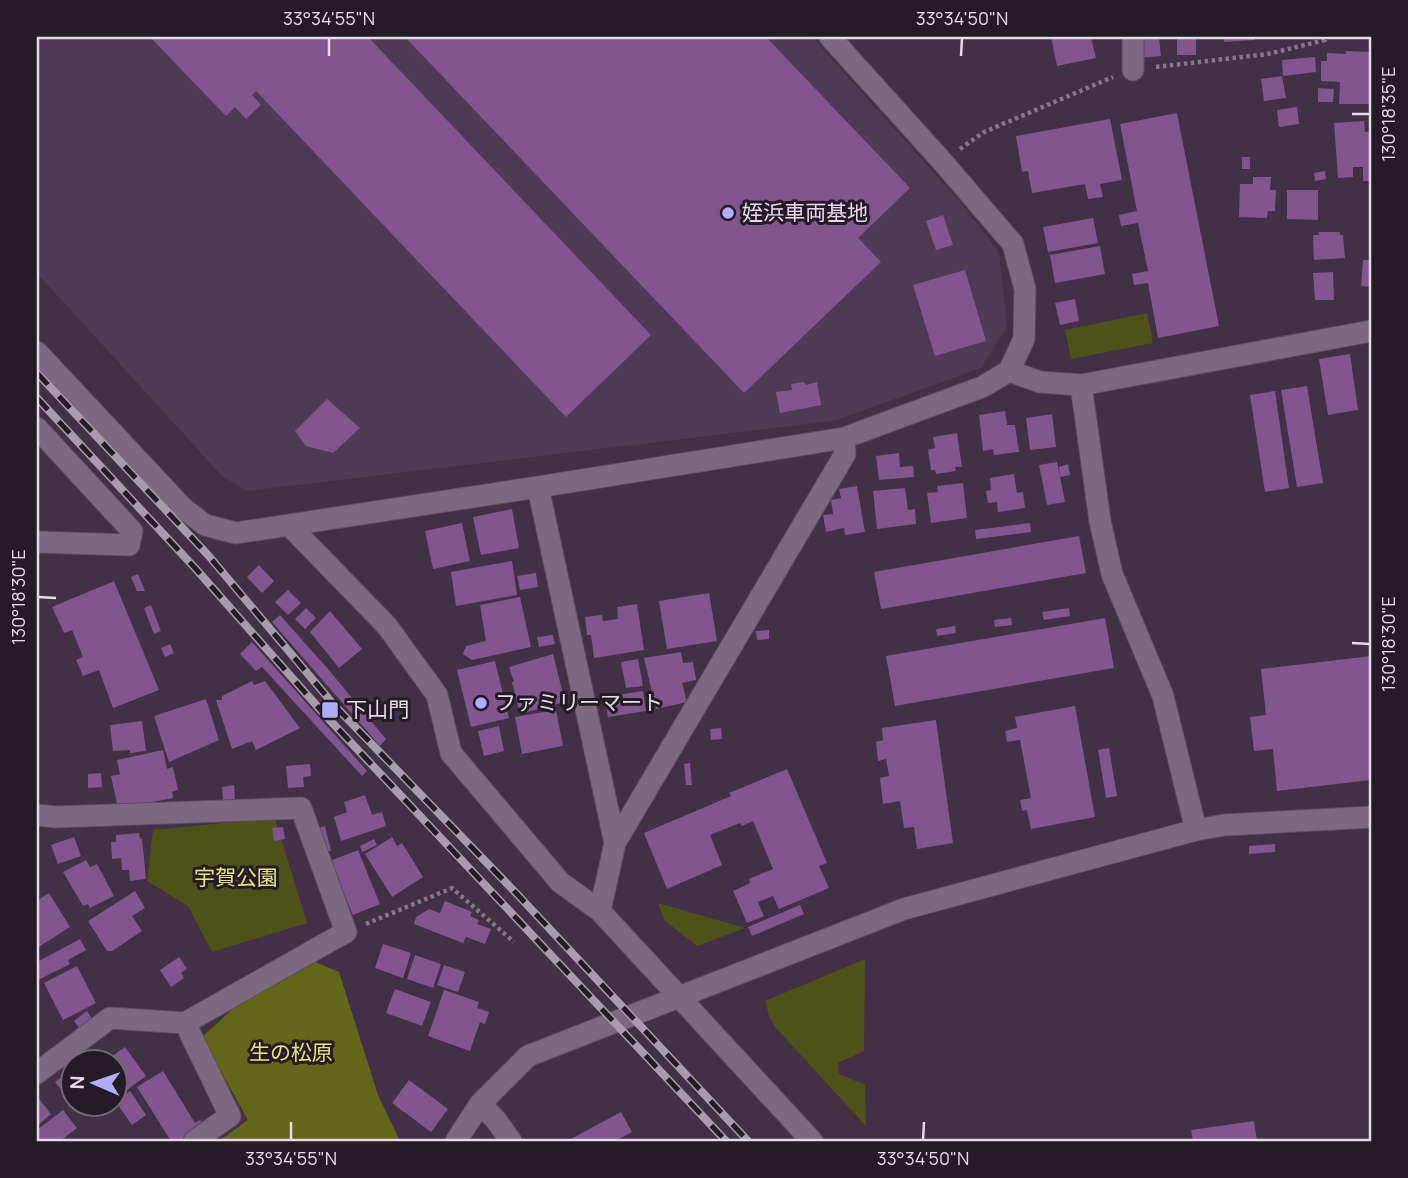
<svg xmlns="http://www.w3.org/2000/svg" width="1408" height="1178" font-family="Manrope,'Noto Sans JP',sans-serif">
	<style>
		.built { fill: #4f3a55 }
		.green { fill: #4d5318 }
		.forest { fill: #606717 }
		.building { fill: #81558e }
		.lines { fill: none; stroke-linecap: round; stroke-linejoin: round }
		.minor-casing { stroke: #5c4e61; stroke-width: 23 }
		.path { stroke: #86788b; stroke-width: 4.5; stroke-dasharray: 3.5 3.5; stroke-linecap: butt }
		.minor { stroke: #7c6981; stroke-width: 21 }
		.rail-casing { stroke: #a89bac; stroke-width: 8 }
		.rail { stroke: #231c25; stroke-width: 5; stroke-dasharray: 16; stroke-linecap: butt }
		.ticks { fill: none; stroke: #e4dae8; stroke-width: 2.5 }
		.poi-dot { fill: #b1adfa; stroke: #231c25; stroke-width: 2.5 }
		.labels { text-anchor: middle; stroke-width: 6; stroke-linejoin: round; paint-order: stroke }
		.poi-label { font-size: 21px; fill: #e4dae8; stroke: #231c25; text-anchor: start }
		.park-label { font-size: 21px; fill: #dce87f; stroke: #231c25 }
		.neatline { fill: none; stroke: #e4dae8; stroke-width: 2.5 }
		.ticks-label { font-size: 18px; text-anchor: middle; fill: #e4dae8 }
	</style>
	<rect width="100%" height="100%" fill="#413046"/>
	<path class="built" d="M37,37H812L959,201L999,252L1007,327L981,368L834,421L247,491L222,476L37,273Z"/>
	<path class="green" d="M1147,313L1153,343L1071,359L1065,330Z
		M275,818L307,923L212,952L188,906L147,881L153,830Z
		M658,903L745,928L697,946L664,920Z
		M865,959L864,1051L838,1063L839,1074L865,1085L866,1126L775,1027L769,1016L765,1001Z"/>
	<path class="forest" d="M294,953L339,972L378,1095L400,1141H219L248,1120L202,1037Z"/>
	<path class="building" d="M150,37H368L651,335L566,417L256,91L252,95L261,105L246,119L235,107L226,116Z
		M405,37H766L910,188L858,238L881,262L744,393Z
		M1051,37H1091L1096,58L1057,66Z
		M1137,37H1159L1161,56L1138,58Z
		M1177,37H1196V55H1177Z
		M1224,37H1255V40L1224,42Z
		M1346,51L1371,52V104H1339L1340,82L1321,81V61H1327V53L1346,54Z
		M1315,57L1316,72L1283,76L1282,60Z
		M1282,76L1286,98L1264,101L1261,79Z
		M1318,88L1334,89L1333,102H1318Z
		M1297,107L1299,124L1279,127L1277,110Z
		M1177,113L1219,326L1158,338L1148,283L1134,285L1132,274L1148,271L1138,223L1121,226L1119,215L1137,211L1120,124Z
		M1110,119L1122,180L1100,184L1103,197L1088,199L1085,184L1032,193L1028,171L1022,172L1016,136Z
		M1364,121L1365,132L1371,131V181H1363V167H1353V177L1338,178L1334,123Z
		M1242,157H1250V169H1242Z
		M1325,171L1326,179L1315,181L1314,173Z
		M1253,177H1271L1270,190H1276L1275,211H1268L1267,218L1239,217L1240,184H1253Z
		M1287,190H1318V220L1287,219Z
		M943,215L953,245L936,250L926,221Z
		M1093,218L1098,243L1048,252L1043,227Z
		M1318,232H1340V235H1343L1345,258L1314,260L1313,235H1319Z
		M1100,246L1105,274L1055,283L1050,255Z
		M1363,260H1371V287L1361,286Z
		M965,270L986,341L935,356L913,285Z
		M1333,272L1334,300H1315L1313,273Z
		M1075,299L1079,321L1060,325L1055,303Z
		M1350,354L1358,410L1328,415L1319,359Z
		M804,382L806,385L817,382L821,405L780,413L776,392L792,390L791,384Z
		M1307,386L1323,483L1297,487L1281,390Z
		M1275,391L1289,488L1265,492L1250,395Z
		M327,399L360,428L333,453L306,446L295,431Z
		M1005,411L1007,425H1015L1019,452L994,455L993,449L983,451L979,415Z
		M1052,414L1056,447L1030,450L1026,418Z
		M957,433L962,467H955L956,471L936,474L935,470H931L928,450L935,448L933,437Z
		M899,453L900,467L913,466L914,477L879,480L876,456Z
		M1057,462L1065,502L1047,505L1039,465Z
		M1068,464L1070,475L1060,477L1059,467Z
		M1014,474L1017,493L1023,492L1025,508L998,512L997,502L988,503L986,491L991,490L990,478Z
		M963,483L967,518L931,523L927,493L938,492L937,486Z
		M857,486L865,532L845,535L844,528L826,532L823,515L833,514L831,500L841,498L839,489Z
		M905,488L908,510L915,509L916,524L877,529L873,491Z
		M512,509L519,548L481,555L473,517Z
		M462,523L470,561L433,569L425,531Z
		M1030,523L1031,532L976,539L975,530Z
		M1079,536L1086,573L881,609L874,572Z
		M512,561L517,595L456,606L451,572Z
		M259,565L274,581L262,593L247,577Z
		M536,573L538,587L520,590L517,576Z
		M138,574L145,591H137L131,577Z
		M114,581L159,690L113,708L99,670L83,676L76,660L83,657L72,630L64,633L52,607Z
		M288,590L301,603L288,615L275,602Z
		M709,593L717,641L667,649L659,601Z
		M520,597L531,647L472,660L463,654L466,646L486,641L480,605Z
		M637,604L644,650L594,658L591,635H587L585,617L602,615L603,621L618,619L617,607Z
		M151,605L161,631L154,634L144,608Z
		M306,608L316,618L305,629L295,619Z
		M1069,608L1070,616L1044,620L1042,612Z
		M330,611L362,649L339,668L310,632Z
		M280,615L328,669L386,739L380,746L272,622Z
		M1011,618L1012,625L995,627L994,620Z
		M1105,618L1114,668L895,706L886,656Z
		M955,626L956,633L937,636L936,629Z
		M769,630V639L757,640L756,631Z
		M553,635L555,644L539,647L537,637Z
		M252,642L367,771L362,776L262,667L256,671L240,654Z
		M170,644L174,653L165,657L161,648Z
		M681,652L683,663L693,662L696,680L682,683L687,702L656,709L644,658Z
		M553,654L565,702L520,714L512,682H514L509,667Z
		M1371,656V780L1277,791L1273,749L1254,751L1250,717L1266,715L1261,669Z
		M638,659L643,686L626,688L621,662Z
		M495,661L509,718L471,727L457,670Z
		M252,681L254,685L265,681L300,728L256,750L252,741L232,749L216,700H222V696Z
		M643,691L646,711L608,717L605,697Z
		M206,699L219,740L169,762L154,716Z
		M1075,706L1095,817L1031,829L1027,810L1022,811L1020,800L1031,798L1020,740L1007,742L1005,731L1017,728L1015,717Z
		M556,710L563,746L522,754L515,717Z
		M936,720L953,843L917,849L914,827L904,828L900,801L883,804L880,778L889,776L886,759L878,761L876,742L883,740L882,728Z
		M142,721L146,751L130,753V750L113,751L110,725Z
		M499,726L504,751L484,756L478,731Z
		M721,728L722,739L711,740L710,729Z
		M1109,748L1117,796L1106,798L1098,750Z
		M163,750L167,769L173,767L178,790L172,792L173,798L118,809L111,776L120,774L117,760Z
		M690,763L692,785H686L684,764Z
		M310,764L311,776L303,777L304,787L288,788L286,766Z
		M787,769L827,863L819,866L829,888L779,909L773,896L758,902L764,916L747,923L733,891L750,883L749,879L773,869L753,821L742,826L740,823L710,835L722,865L667,889L644,833L731,796L729,793Z
		M101,773L102,787L88,788V774Z
		M234,785L235,799L223,801L222,787Z
		M365,795L372,815L382,812L386,826L341,841L334,817L347,812L344,802Z
		M325,826L331,851L326,852L319,828Z
		M283,827L285,839L274,841L272,828Z
		M139,833L140,839L142,838L146,879L130,881L129,870H122L121,858L112,859L111,842H116V835Z
		M74,837L81,856L58,864L51,845Z
		M392,837L397,846L402,843L423,877L392,897L365,854Z
		M374,839L377,845L362,852L360,846Z
		M1275,844V852L1249,854V846Z
		M358,850L380,904L353,915L330,861Z
		M86,860L90,867L97,864L114,896L90,908L88,904L83,906L63,872Z
		M135,891L145,908L132,916L142,931L112,951H107L88,921Z
		M49,893L70,927L37,948V901Z
		M445,901L472,912L470,916L479,920L477,924L491,929L485,944L466,937L463,943L414,924L416,917L429,909L440,913Z
		M800,905L804,914L752,936L748,927Z
		M80,939L86,950L68,960L70,964L38,980L37,978V962Z
		M383,944L411,953L403,978L375,968Z
		M415,955L441,964L433,988L407,979Z
		M179,957L187,969L181,973L184,978L171,987L160,970Z
		M444,965L465,972L458,992L437,985Z
		M77,966L96,1003L63,1020L44,983Z
		M395,989L431,1002L422,1026L386,1013Z
		M444,990L479,1002L477,1008L489,1012L485,1024L480,1022L470,1051L428,1036Z
		M87,1011L93,1020L80,1029L74,1021Z
		M125,1047L146,1076L120,1095L116,1089V1062H104Z
		M74,1068V1106L55,1082Z
		M163,1071L195,1123L200,1120L206,1131L181,1141H171L137,1087Z
		M409,1080L448,1109L431,1132L392,1103Z
		M130,1091L146,1115L132,1125L116,1102V1101Z
		M37,1096L51,1114L37,1126Z
		M63,1110L77,1128L60,1141H37V1130Z
		M621,1112L632,1132L615,1141H567Z
		M1254,1121L1257,1141H1193L1191,1130Z"/>
	<g class="lines">
		<g class="minor-casing">
			<path id="minor" d="M1133,37V70
				M37,352L183,508L205,525L236,533L538,487L844,438L982,387L1009,371L1024,339L1025,289L1013,244L941,160L830,37
				M1009,371L1040,382L1081,385L1371,331
				M1081,385L1100,521L1112,574L1163,696L1196,830
				M37,428L132,531L129,545L37,542
				M538,487L615,843L600,911
				M289,525L387,626L437,695L451,753L560,882L600,911L812,1141
				M37,815L56,817L301,808L346,932L185,1023L110,1018L37,1073
				M615,843L845,454L844,438
				M185,1023L230,1116L194,1141
				M480,1104L495,1119L511,1141
				M456,1141L480,1104L528,1056L904,909L1196,830L1224,825L1371,817"/>
		</g>
		<path class="path" d="M1156,67L1268,54L1325,40V37
			M960,149L984,132L1113,77
			M366,924L452,888L514,942"/>
		<use href="#minor" class="minor"/>
		<g class="rail-casing">
			<path id="rail" d="M37,373L208,555L334,705L516,893L748,1141
				M37,398L195,568L325,715L726,1141"/>
		</g>
		<use href="#rail" class="rail"/>
	</g>
	<path class="ticks" d="M329,56V38M961,56L962,38M1352,114H1370M38,597L56,598M1352,643L1370,644M291,1140V1122M923,1140L924,1122"/>
	<g class="poi-dot">
		<circle cx="728" cy="213" r="7"/>
		<circle cx="481" cy="703" r="7"/>
		<rect x="321" y="701" width="18" height="18" rx="3.5"/>
	</g>
	<g class="labels">
		<g class="poi-label">
			<text x="742" y="220">姪浜車両基地</text>
			<text x="495" y="710">ファミリーマート</text>
			<text x="346" y="717">下山門</text>
		</g>
		<g class="park-label">
			<text x="236" y="885">宇賀公園</text>
			<text x="291" y="1060">生の松原</text>
		</g>
	</g>
	<rect width="1408" height="1178" fill="none" stroke="#231c25" stroke-width="77"/>
	<g transform="translate(94 1083) rotate(272)"><circle r="33" fill="#231c25" stroke="#706873" stroke-width="2"/>
	<path d="M0-5L12 26L0 18L-12 26Z" fill="#b1adfa"/>
	<text y="-10" font-size="19" font-weight="bold" text-anchor="middle" fill="#e4dae8">N</text>
	</g>
	<rect x="38" y="38" width="1332" height="1102" class="neatline"/>
	<g class="ticks-label">
		<text x="329" y="25">33°34'55"N</text>
		<text x="962" y="25">33°34'50"N</text>
		<text transform="translate(1389 114) rotate(-90)" y="6">130°18'35"E</text>
		<text transform="translate(19 597) rotate(-90)" y="6">130°18'30"E</text>
		<text transform="translate(1389 644) rotate(-90)" y="6">130°18'30"E</text>
		<text x="291" y="1165">33°34'55"N</text>
		<text x="923" y="1165">33°34'50"N</text>
	</g>
</svg>
